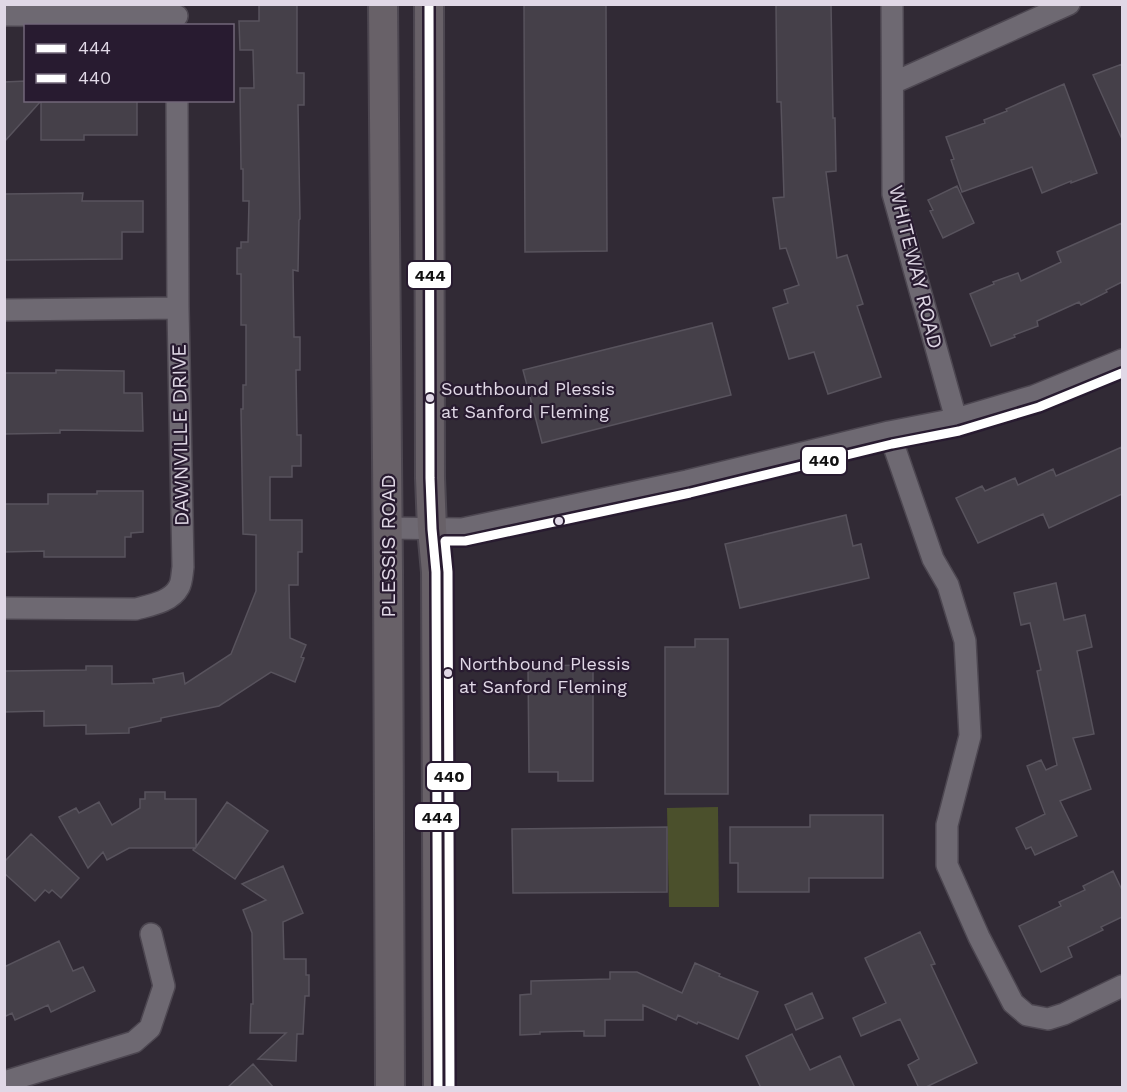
<svg xmlns="http://www.w3.org/2000/svg" width="1127" height="1092" font-family="'Work Sans',sans-serif">
	<style>
		.green { fill: #4b502c }
		.building { fill: #454049; stroke: #58535d; stroke-width: 1.5 }
		.lines { fill: none; stroke-linecap: round; stroke-linejoin: round }
		.minor-casing { stroke: #4d4751; stroke-width: 24 }
		.secondary-casing { stroke: #4d4751; stroke-width: 32 }
		.minor { stroke: #6e6972; stroke-width: 21 }
		.secondary { stroke: #686168; stroke-width: 28 }
		.bus-1-casing { stroke: #281b30; stroke-width: 14 }
		.bus-2-casing { stroke: #281b30; stroke-width: 14 }
		.bus-1 { stroke: #fff; stroke-width: 9 }
		.bus-2 { stroke: #fff; stroke-width: 9 }
		.bus-dot { fill: #e0d8e6; stroke: #281b30; stroke-width: 2 }
		.labels { text-anchor: middle; stroke-width: 4.5; stroke-linejoin: round; paint-order: stroke }
		.bus-label { font-size: 18px; fill: #e0d8e6; stroke: #281b30; text-anchor: start }
		.street-label { font-size: 20px; fill: #e0d8e6; stroke: #281b30 }
		.line-badge { stroke: #281b30; stroke-width: 2 }
		.pale-badge-label { font-size: 16px; text-anchor: middle; font-weight: bold; fill: #111 }
	</style>
	<rect width="100%" height="100%" fill="#312a35"/>
	<path class="green" d="M718,807L719,907H669L667,808Z"/>
	<path class="building" d="M259,4H297V73H304V105H298L300,219L299,220L298,271L293,270L294,337H300V370H296L297,435H301V466H292V477H270V520H302V552H298V585H289L290,638L306,645L301,657L304,658L295,682L271,672L219,706L161,718V721L129,728V733L86,734V725L44,726V711L4,712V671L86,670V666H112V684L154,683L153,679L183,673L185,684L231,654L256,591V535L243,534L241,409H243V385H246V325H241V274H237V248H241V242H248L249,201H243V169H241L240,88H254L253,50H240L239,21H259Z
		M524,4H606L607,251L525,252Z
		M831,4L833,118H835L836,171L826,172L837,258L847,255L863,304L857,306L881,377L828,394L814,352L789,359L773,308L788,303L784,290L799,285L786,248L780,249L773,198L784,197L781,102H777L776,5Z
		M1122,64V139L1093,75Z
		M26,81V100H137V135H84V140H41V101L4,142V82Z
		M1064,84L1097,173L1071,183V181L1042,193L1032,167L962,192L951,160L954,159L946,137L985,123L984,120L1007,111L1006,109Z
		M957,186L974,223L943,238L930,211L933,210L928,200Z
		M83,193L82,201H143V232H122V259L4,260V194Z
		M1122,223V282L1106,290L1107,292L1081,305L1079,302L1037,321L1038,326L1014,335L1015,337L991,346L970,294L994,284L993,282L1018,273L1021,281L1061,262L1057,252Z
		M712,323L731,395L542,443L523,370Z
		M56,370L124,371V393H142L143,431L60,430V433L4,434V373H56Z
		M1122,447V494L1049,528L1043,514L978,543L956,498L982,486L985,491L1015,478L1018,485L1053,469L1056,476Z
		M97,491H143V532L131,533V537H125V557H44V551L4,552V504H48V494H97Z
		M846,515L853,546L861,544L869,578L740,608L725,544Z
		M1056,583L1064,620L1085,615L1092,647L1077,651L1094,734L1073,738L1091,789L1060,801L1077,836L1035,855L1031,847L1026,849L1016,828L1045,814L1027,766L1041,760L1046,770L1057,765L1037,671L1041,670L1030,623L1021,625L1014,593Z
		M695,639H728V794H665V647H695Z
		M593,665V781H558V772H529L528,666Z
		M145,792H165V799H196V847L227,802L268,831L235,879L193,850L195,848H129L107,860L103,852L88,868L59,817L76,808L79,813L99,802L112,825L140,808V799H145Z
		M810,815H883V878H809V892H738V863H730V827H810Z
		M667,827V892L513,893L512,829Z
		M31,834L79,878L61,898L52,890L49,893L45,890L35,901L4,873V862Z
		M283,866L303,913L283,922L284,959H306V975H309V996H305L303,1034H297L296,1061L258,1059L286,1033H250L251,1004H253L252,933L243,910L266,900L242,884Z
		M1113,871L1122,890V917L1101,927L1103,930L1068,947L1072,957L1041,972L1019,926L1061,906L1059,902L1085,890L1083,886Z
		M920,932L935,964L931,965L977,1063L924,1088H919L908,1065L919,1059L900,1019L861,1036L853,1018L886,1003L865,958Z
		M59,941L73,971L83,967L95,991L51,1012L48,1005L15,1020L12,1013L4,1017V967Z
		M695,963L720,974L719,976L758,992L738,1039L698,1022L697,1024L678,1015L676,1020L643,1005V1020H605V1036H584V1031L540,1032V1034L520,1035V995L531,994V981L610,979V972H637L682,993Z
		M812,993L823,1018L796,1030L785,1005Z
		M792,1034L810,1070L840,1056L855,1088H761L746,1056Z
		M253,1064L274,1088H227Z"/>
	<g class="lines">
		<g class="minor-casing">
			<path id="minor" d="M892,4L893,194L956,419
				M4,15L177,16
				M893,83L1069,4
				M4,310L178,308
				M889,432L933,559L948,585L965,641L970,736L947,825V865L979,937L1013,1003L1027,1015L1048,1019L1064,1014L1122,986
				M387,528L462,529L687,481L889,432L956,419L1034,396L1122,360
				M4,608L136,609C151,605 171,602 179,587C182,582 182,573 183,567L178,308L177,100
				M4,1082L134,1042L150,1028L164,986L151,934"/>
		</g>
		<g class="secondary-casing">
			<path id="secondary" d="M383,4L388,572L390,1088
				M429,4L430,478L432,529L436,572L438,1088"/>
		</g>
		<use href="#minor" class="minor"/>
		<use href="#secondary" class="secondary"/>
		<g class="bus-1-casing">
			<path id="bus-1" d="M429,4L430,478L432,529L436,572L438,1088"/>
		</g>
		<g class="bus-2-casing">
			<path id="bus-2" d="M450,1088L448,572L445,541H465L690,493L892,444L959,431L1039,407L1122,373"/>
		</g>
		<use href="#bus-1" class="bus-1"/>
		<use href="#bus-2" class="bus-2"/>
	</g>
	<g class="bus-dot">
		<circle cx="430" cy="398" r="5"/>
		<circle cx="559" cy="521" r="5"/>
		<circle cx="448" cy="673" r="5"/>
	</g>
	<g class="labels">
		<g class="bus-label">
			<text x="441" y="395">Southbound Plessis<tspan x="441" dy="23">at Sanford Fleming</tspan></text>
			<text x="459" y="670">Northbound Plessis<tspan x="459" dy="23">at Sanford Fleming</tspan></text>
		</g>
		<g class="street-label">
			<text transform="translate(916 267) rotate(76)" y="7">WHITEWAY ROAD</text>
			<text transform="translate(180 435) rotate(-91)" y="7">DAWNVILLE DRIVE</text>
			<text transform="translate(388 546) rotate(-90)" y="7">PLESSIS ROAD</text>
		</g>
	</g>
	<g class="line-badge">
		<rect x="407" y="261" width="45" height="28" rx="6" fill="#fff"/>
		<rect x="801" y="446" width="46" height="29" rx="6" fill="#fff"/>
		<rect x="426" y="762" width="46" height="29" rx="6" fill="#fff"/>
		<rect x="414" y="803" width="46" height="28" rx="6" fill="#fff"/>
	</g>
	<g class="pale-badge-label">
		<text x="430" y="281">444</text>
		<text x="824" y="466">440</text>
		<text x="449" y="782">440</text>
		<text x="437" y="823">444</text>
	</g>
	<rect width="1127" height="1092" fill="none" stroke="#e0d8e6" stroke-width="12"/>
	<rect x="24" y="24" width="210" height="78" fill="#281b30" stroke="#726779" stroke-width="1.5"/>
	<rect x="36" y="44" width="30" height="9" fill="#ffffff" stroke="#726779" stroke-width="1.5"/>
	<text x="78" y="54" font-size="18" fill="#e0d8e6">444</text>
	<rect x="36" y="74" width="30" height="9" fill="#ffffff" stroke="#726779" stroke-width="1.5"/>
	<text x="78" y="84" font-size="18" fill="#e0d8e6">440</text>
</svg>
